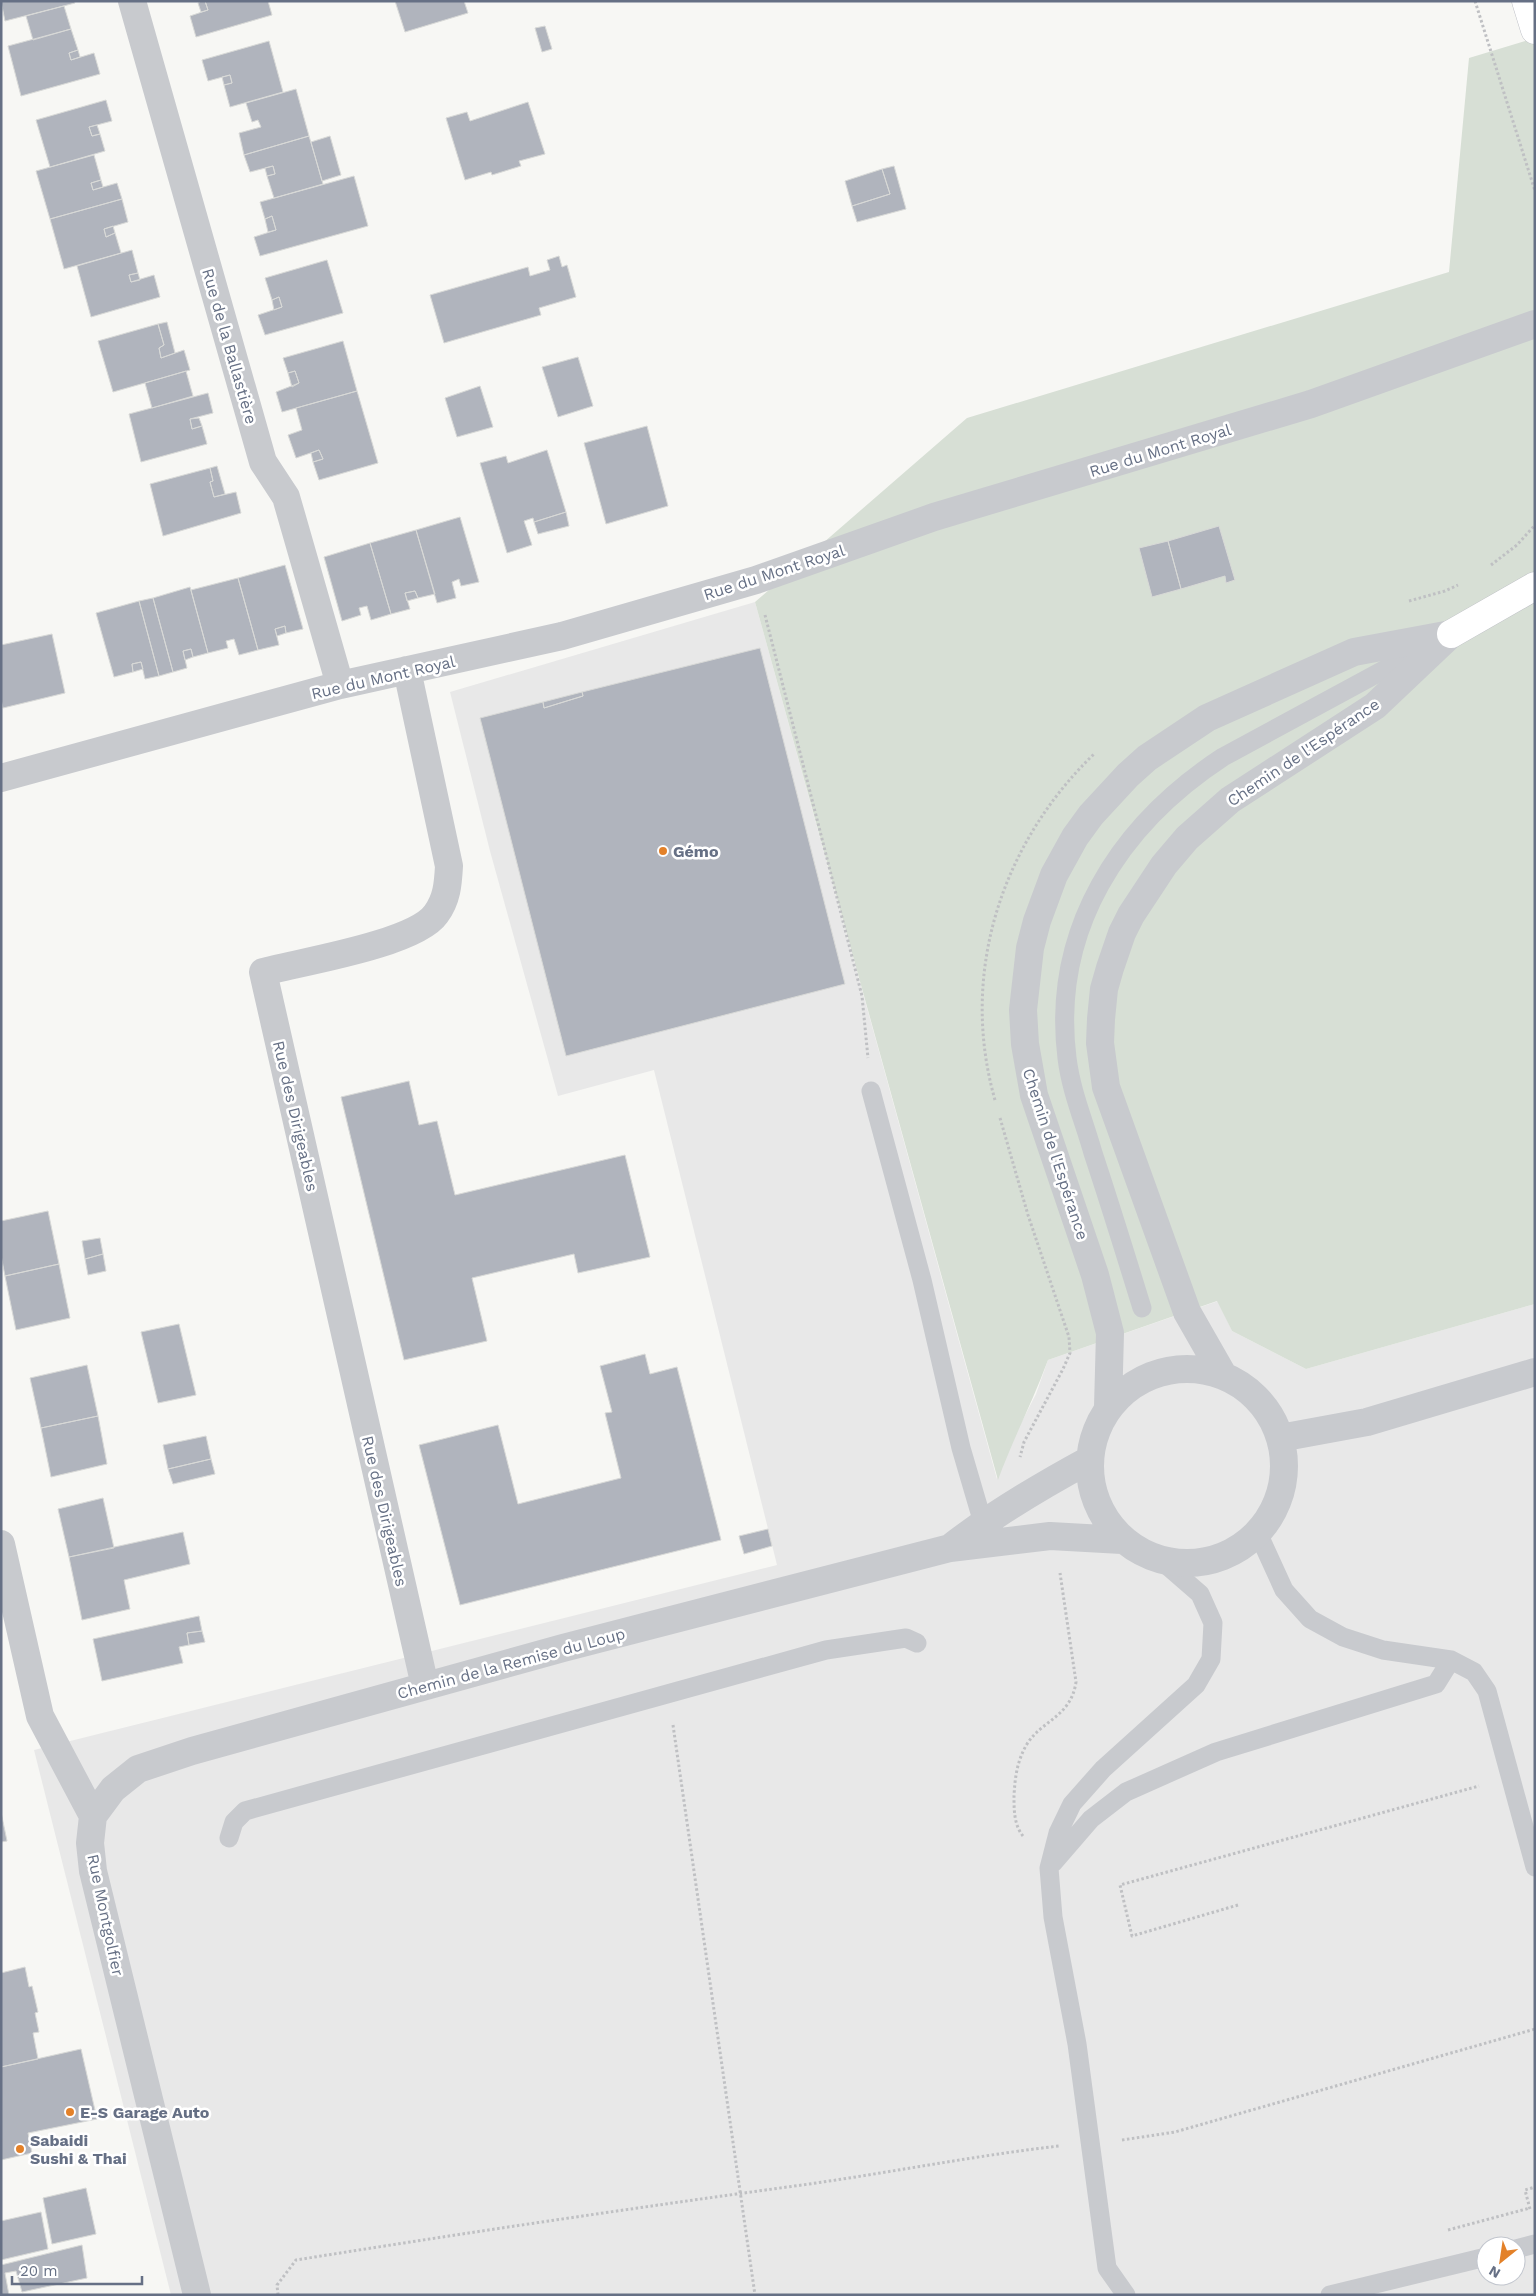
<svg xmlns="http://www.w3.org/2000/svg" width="1536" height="2296" font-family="'Work Sans',sans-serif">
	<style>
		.built { fill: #e8e8e8; fill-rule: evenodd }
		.green { fill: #d7dfd5 }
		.building { fill: #b0b4bd; stroke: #d8d9d7 }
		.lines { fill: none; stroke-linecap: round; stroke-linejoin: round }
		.secondary-casing { stroke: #bcbec4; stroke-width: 29 }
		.path { stroke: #bfc0c3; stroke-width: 3; stroke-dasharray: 2.5 2.5; stroke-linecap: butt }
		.lane { stroke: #c8cace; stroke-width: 19 }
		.street { stroke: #c8cace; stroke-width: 28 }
		.secondary { stroke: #fff; stroke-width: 28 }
		.poi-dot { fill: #e38129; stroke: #fff; stroke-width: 2 }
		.labels { text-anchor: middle; stroke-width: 5; stroke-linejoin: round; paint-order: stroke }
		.street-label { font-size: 16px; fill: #667085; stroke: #fff }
		.poi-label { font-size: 16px; font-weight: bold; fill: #667085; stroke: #fff; text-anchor: start }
	</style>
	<rect width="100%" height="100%" fill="#f7f7f4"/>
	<path class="built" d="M755,602L997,1479L1015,1435L1036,1394L1048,1360L1218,1301L1232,1331L1306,1369L1535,1304V2295H171L34,1750L777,1565L654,1070L558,1096L490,851L450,692ZM1486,2246H1516V2276H1486Z"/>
	<path class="green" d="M1535,38V1304L1306,1369L1232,1331L1217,1301L1048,1360C1033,1401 1013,1439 998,1480L755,602L967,418L1449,272L1469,58Z"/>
	<path class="building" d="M1,1H74L75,3L5,21Z
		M201,1H205L208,10L201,12L198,3Z
		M205,1H268L272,15L196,37L190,16L208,10Z
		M395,1H464L468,13L405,32Z
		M64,6L71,29L33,40L26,16Z
		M545,26L552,49L542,52L535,28Z
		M71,29L78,50L69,53L71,60L94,53L100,74L21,96L8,46Z
		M269,41L283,92L230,107L224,85L232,83L230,75L208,81L202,60Z
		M78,50L80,57L71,60L69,53Z
		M230,75L232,83L224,85L222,77Z
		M296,89L309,136L244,155L239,133L261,127L258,120L252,122L246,103Z
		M106,100L112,121L89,127L92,136L100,134L105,151L50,167L36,120Z
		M528,102L545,154L519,161L521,166L492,175L491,172L465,180L446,118L467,112L470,121Z
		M97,125L100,134L92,136L89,127Z
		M309,136L323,184L274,198L267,176L275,174L273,166L250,172L244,155Z
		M330,136L341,175L322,181L311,142Z
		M94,155L101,180L91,183L93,190L117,183L122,199L50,219L36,171Z
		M273,166L275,174L267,176L265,168Z
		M894,166L906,209L857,222L852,206L890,194L882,169Z
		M882,169L890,194L852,206L845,181Z
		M354,176L368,226L260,256L254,237L276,230L272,216L265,219L260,202Z
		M101,180L103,187L93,190L91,183Z
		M122,199L128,222L104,229L106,237L115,233L121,253L64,269L50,219Z
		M272,216L276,230L268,232L265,219Z
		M113,226L115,233L106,237L104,229Z
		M132,250L138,273L129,275L131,282L154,275L160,297L91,317L77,266Z
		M559,256L562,267L567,265L576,297L539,308L541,315L444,343L430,295L528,267L530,276L550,270L547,260Z
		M327,260L343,313L265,335L258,315L282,307L279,297L272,300L265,278Z
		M138,273L140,280L131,282L129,275Z
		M279,297L282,307L274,310L272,300Z
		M167,322L175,353L161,358L159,348L164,345L158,324Z
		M158,324L164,345L159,348L161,358L184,350L190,370L113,392L98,341Z
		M343,341L357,391L282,412L276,392L299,383L295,371L288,373L283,358Z
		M578,357L593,406L558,417L542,367Z
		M186,371L193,396L152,408L145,383Z
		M295,371L299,383L292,387L288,373Z
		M480,386L493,427L457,437L445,398Z
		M357,391L378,463L319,480L313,462L323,459L319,450L296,458L288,435L302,430L296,408Z
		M208,393L213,413L190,419L192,429L202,426L207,444L141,462L129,414Z
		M199,418L202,426L192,429L190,419Z
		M647,426L668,506L606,524L584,443Z
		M319,450L323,459L313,462L311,453Z
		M547,450L566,512L534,522L533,518L524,521L532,545L507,553L480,463L506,456L508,463Z
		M217,466L225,494L214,497L210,482L213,481L210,468Z
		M210,468L213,481L210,482L214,497L236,492L241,513L163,536L150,484Z
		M566,512L569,526L538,534L534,522Z
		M460,517L479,582L461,586L459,579L452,582L456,598L437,603L416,530Z
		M1219,526L1235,580L1226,583L1225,576L1181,589L1168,541Z
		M416,530L435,594L418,598L415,591L405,593L410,609L391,614L370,543Z
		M1168,541L1181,589L1152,597L1139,548Z
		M370,543L391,614L371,620L367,606L359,608L361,615L342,621L324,557Z
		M285,565L303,629L286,633L285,626L275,629L279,645L258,650L238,578Z
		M238,578L258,650L239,655L234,639L226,641L228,648L208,653L191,590Z
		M190,587L208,653L193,657L191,649L183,651L187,668L173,672L153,598Z
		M415,591L418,598L407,601L405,593Z
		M153,598L173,672L159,676L139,601Z
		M139,601L159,676L145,679L141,662L132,664L133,672L114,677L96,613Z
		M285,626L286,633L277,636L275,629Z
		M52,634L65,693L3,708L1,699V645Z
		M760,648L845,984L566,1056L480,718L543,702L544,708L583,696L582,692Z
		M191,649L193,657L185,660L183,651Z
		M141,662L143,669L133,672L132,664Z
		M582,692L583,696L544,708L543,702Z
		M409,1081L419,1125L437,1121L455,1195L625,1155L650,1257L578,1273L574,1254L472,1278L487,1341L404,1360L341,1097Z
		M48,1211L59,1264L5,1276L1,1255V1221Z
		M100,1238L103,1254L85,1259L82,1241Z
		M103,1254L106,1271L88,1275L85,1259Z
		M59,1264L70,1318L16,1330L5,1276Z
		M179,1324L196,1395L158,1403L141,1332Z
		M645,1354L650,1374L677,1367L721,1540L460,1605L419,1445L498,1425L518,1504L621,1478L605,1413L612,1412L600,1366Z
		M87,1365L98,1416L41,1428L30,1378Z
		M98,1416L107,1464L51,1477L41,1428Z
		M206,1436L211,1459L168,1469L163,1445Z
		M211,1459L215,1474L173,1484L168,1469Z
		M103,1498L114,1548L69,1557L58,1509Z
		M768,1529L772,1546L744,1554L739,1536Z
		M183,1532L190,1564L124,1580L130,1609L82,1620L69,1557Z
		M199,1616L202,1631L187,1633L189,1645L179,1647L183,1663L102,1681L93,1639Z
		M202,1631L205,1642L189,1645L187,1633Z
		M1,1812L7,1841L1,1842Z
		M25,1967L29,1987L32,1986L38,2012L35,2013L39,2032L33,2033L38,2059L1,2067V1973Z
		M81,2049L97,2119L28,2133L32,2153L1,2160V2067Z
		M86,2188L96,2234L52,2244L43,2198Z
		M41,2212L48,2249L1,2260V2221Z
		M82,2245L87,2278L22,2292L16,2271L5,2273L9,2295H1V2265Z"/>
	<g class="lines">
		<g class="secondary-casing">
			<path id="secondary" d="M1526,1L1535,30
				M1451,634L1535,586"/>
		</g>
		<path class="path" d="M1475,1L1535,191
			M1491,565L1517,545L1535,525
			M1409,601L1445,591L1458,585
			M765,615L862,996L868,1058
			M995,1100C959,974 1001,844 1094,754
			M1000,1118L1028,1215L1069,1337L1070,1353L1063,1369L1024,1442L1020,1457
			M673,1725L755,2295
			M1023,1836C1014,1825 1014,1810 1014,1796C1015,1777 1017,1761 1027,1744C1042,1720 1071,1717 1076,1682L1060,1573
			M1238,1905L1132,1936L1120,1885L1479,1786
			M1122,2140L1175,2132L1535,2029
			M1530,2209L1525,2190L1535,2187
			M1448,2230L1530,2208
			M278,2295L277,2285L296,2260C464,2233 633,2208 802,2185C888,2173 972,2156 1059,2146"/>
		<path class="lane" d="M871,1091L922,1280L961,1448L983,1523
			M1142,1308C1126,1256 1110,1204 1093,1153C1084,1121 1071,1091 1067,1058C1051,930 1119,825 1223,757L1428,646
			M1258,1533L1284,1590L1310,1619L1343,1637L1383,1650L1451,1660L1474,1672L1487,1691L1535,1867
			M229,1838L234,1822L245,1811L826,1650L906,1638L917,1643
			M1053,1863L1091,1819L1126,1792L1216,1752L1436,1684L1451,1660
			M1516,2249L1535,2244
			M1126,2295L1107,2268L1077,2044L1053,1917L1049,1868L1058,1833L1072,1804L1103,1769L1196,1685L1211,1659L1213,1623L1200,1594L1162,1561
			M1330,2295L1486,2257"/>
		<path class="street" d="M132,1L263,462L286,497L340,685
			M407,670L449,866C448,884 447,899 436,914C415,944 301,962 263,972L425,1686
			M1,778L340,685L562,636L756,580L934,517L1311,404L1535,324
			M1090 1466a97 97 0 1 1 194 0a97 97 0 1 1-194 0Z
			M1223,1375L1187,1312L1106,1087L1100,1043L1101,1019L1104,989L1110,968L1122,933L1131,915L1164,865L1187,838L1230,800L1375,706L1451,634
			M1108,1407L1110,1333L1095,1275L1034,1095L1025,1044L1023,1010L1030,948L1037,921L1054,875L1075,837L1091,815L1128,775L1147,758L1207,718L1354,652L1451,634
			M1280,1438L1367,1422L1535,1372
			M1,1544L40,1716L93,1816L90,1843L93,1871L197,2295
			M951,1547C995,1513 1041,1486 1089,1460
			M93,1816L113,1789L138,1769L192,1751L563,1648L950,1548L1050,1536L1122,1540"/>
		<use href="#secondary" class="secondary"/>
	</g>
	<g class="poi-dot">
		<circle cx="663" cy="851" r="5"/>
		<circle cx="70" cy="2112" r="5"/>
		<circle cx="20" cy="2149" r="5"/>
	</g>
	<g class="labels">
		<g class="street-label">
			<text transform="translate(230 346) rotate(74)" y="6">Rue de la Ballastière</text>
			<text transform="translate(1160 450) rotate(-17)" y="6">Rue du Mont Royal</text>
			<text transform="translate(774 572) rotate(-18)" y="6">Rue du Mont Royal</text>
			<text transform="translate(383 677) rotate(-13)" y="6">Rue du Mont Royal</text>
			<text transform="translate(1303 752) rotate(-34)" y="6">Chemin de l'Espérance</text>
			<text transform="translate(296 1116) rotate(77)" y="6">Rue des Dirigeables</text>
			<text transform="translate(1056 1154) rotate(72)" y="6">Chemin de l'Espérance</text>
			<text transform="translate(385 1511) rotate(77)" y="6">Rue des Dirigeables</text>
			<text transform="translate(511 1663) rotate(-15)" y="6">Chemin de la Remise du Loup</text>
			<text transform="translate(106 1915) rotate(78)" y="6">Rue Montgolfier</text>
		</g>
		<g class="poi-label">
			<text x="673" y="857">Gémo</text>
			<text x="80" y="2118">E-S Garage Auto</text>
			<text x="30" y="2146">Sabaidi<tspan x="30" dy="18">Sushi &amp; Thai</tspan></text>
		</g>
	</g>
	<rect width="1536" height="2296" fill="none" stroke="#667085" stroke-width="5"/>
	<g transform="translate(1501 2261) rotate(210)"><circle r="24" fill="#ffffff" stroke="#c2c6ce"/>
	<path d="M0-4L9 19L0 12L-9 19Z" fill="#e38129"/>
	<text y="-8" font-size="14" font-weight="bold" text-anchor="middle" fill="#667085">N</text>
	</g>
	<path d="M12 2276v8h130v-8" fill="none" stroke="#667085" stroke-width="2.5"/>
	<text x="20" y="2276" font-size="15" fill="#667085" stroke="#ffffff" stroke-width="4" paint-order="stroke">20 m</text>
</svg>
